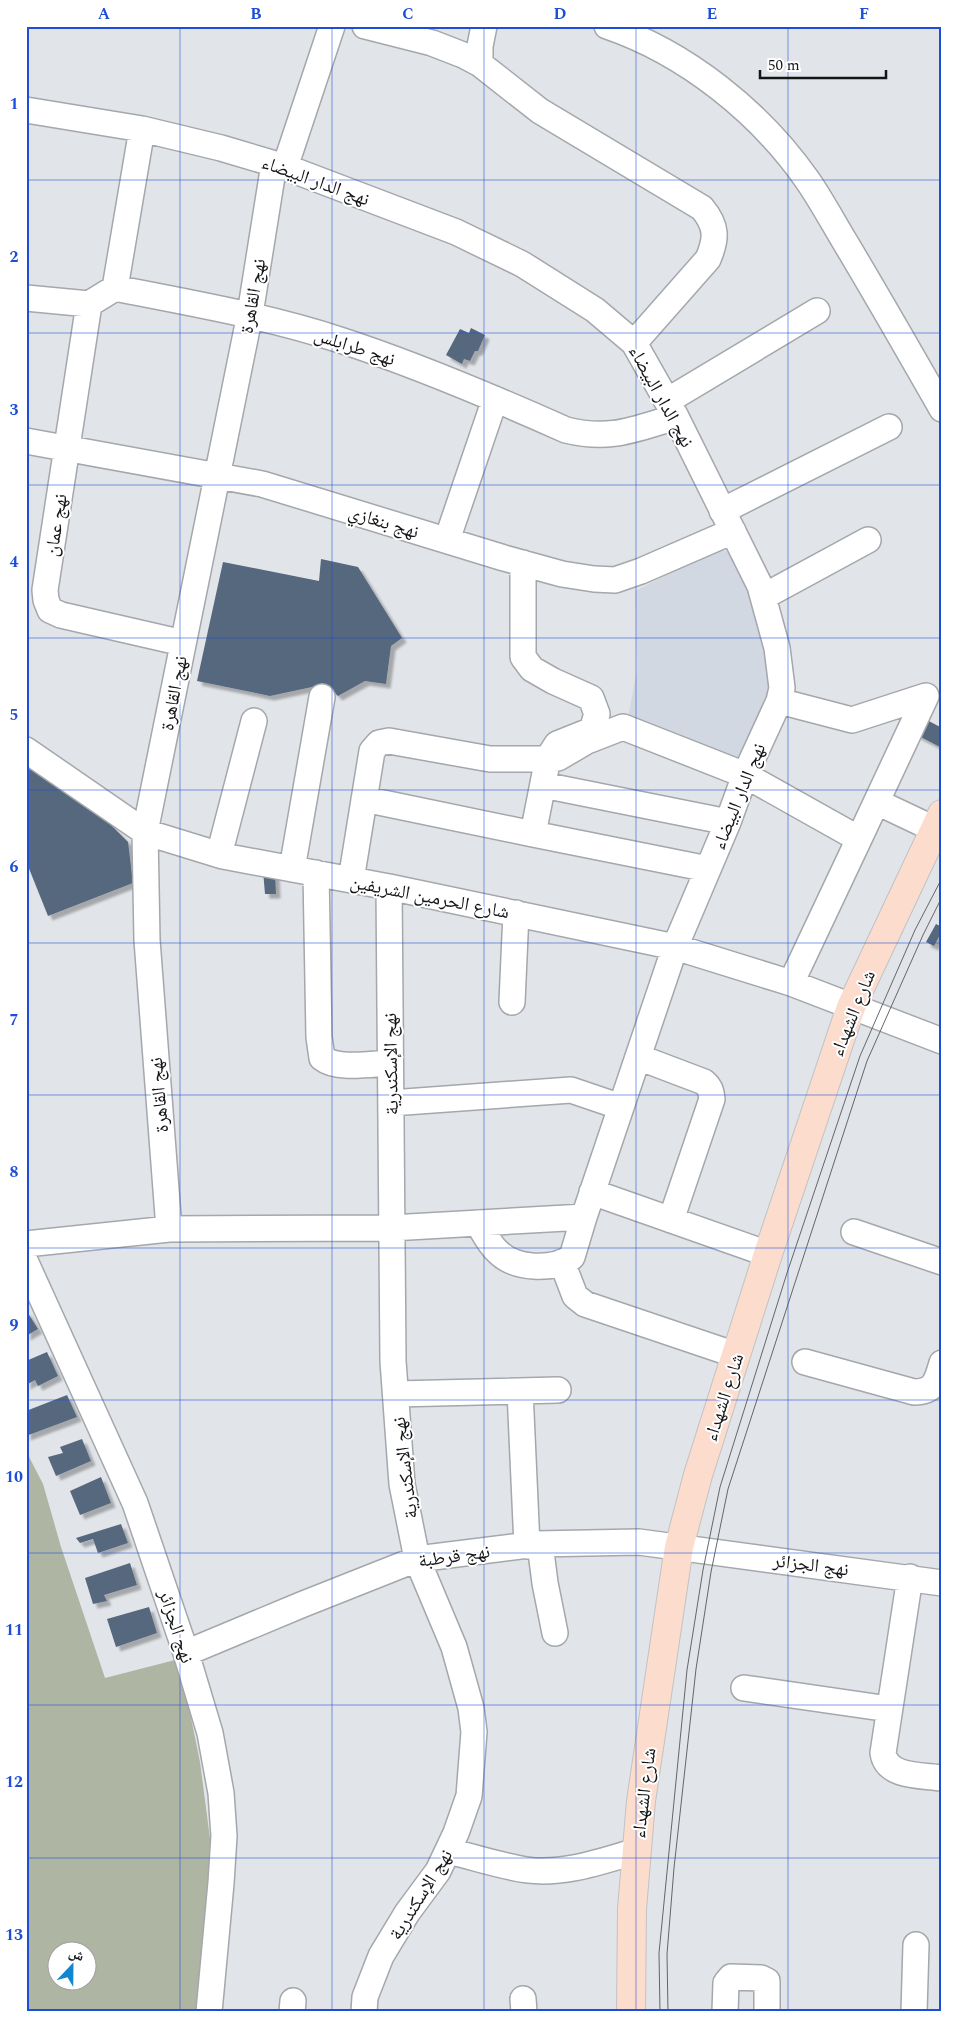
<svg xmlns="http://www.w3.org/2000/svg" width="968" height="2038" font-family="Spectral,'Noto Naskh Arabic',serif">
	<style>
		.built { fill: #d1d8e2 }
		.green { fill: #aeb5a2; fill-rule: evenodd }
		.building { fill: #56677e; filter: url(#shadow) }
		.lines { fill: none; stroke-linecap: round; stroke-linejoin: round }
		.minor-casing { stroke: #a4a7ab; stroke-width: 28 }
		.major-casing { stroke: #c2c2c3; stroke-width: 30 }
		.minor { stroke: #fff; stroke-width: 25 }
		.major { stroke: #fcdccd; stroke-width: 28 }
		.tram { stroke: #646668; stroke-width: 1 }
		.grid { fill: none; stroke: #1d4ed8; stroke-width: 1; stroke-opacity: 0.55 }
		.labels { text-anchor: middle; stroke-width: 4; stroke-linejoin: round; paint-order: stroke }
		.street-label { font-size: 19px; fill: #141517; stroke: #fff }
		.neatline { fill: none; stroke: #1d4ed8; stroke-width: 2 }
		.grid-label { font-size: 16px; text-anchor: middle; font-weight: bold; fill: #1d4ed8 }
	</style>
	<defs>
		<filter id="shadow"><feDropShadow dx="4.5" dy="4.5" stdDeviation="1" flood-color="#0004"/></filter>
	</defs>
	<rect width="100%" height="100%" fill="#e1e4e8"/>
	<path class="built" d="M719,549L738,555L776,662L749,766L628,718L637,670L635,591Z"/>
	<path class="green" d="M26,1451L43,1484L61,1547L105,1678L179,1659L200,1762L212,1854L201,2012H26ZM58,1950H88V1980H58Z"/>
	<path class="building" d="M471,328L485,335L478,351H475L470,361L464,359L462,364L446,355L460,329L469,333Z
		M321,559L358,567L402,638L391,646L386,684L365,681L338,696L326,684L270,696L197,681L223,562L319,581Z
		M923,718L942,728V748L915,734Z
		M29,768L105,819L128,842L133,883L48,916L26,861V770Z
		M263,870L275,872L276,894H265Z
		M936,924L942,927V931L934,946L926,942Z
		M26,1310L38,1329L26,1336Z
		M47,1352L58,1376L38,1386L35,1380L26,1385V1361Z
		M67,1395L77,1417L26,1436V1411Z
		M82,1439L91,1461L56,1476L48,1457L63,1453L60,1447Z
		M101,1477L111,1503L80,1515L70,1491Z
		M121,1524L128,1543L98,1553L93,1539L80,1543L76,1538Z
		M130,1563L137,1585L104,1595L107,1601L93,1604L85,1578Z
		M149,1607L157,1633L116,1647L107,1619Z"/>
	<g class="lines">
		<g class="minor-casing">
			<path id="minor" d="M365,26L432,43L463,55L480,64L540,111L702,208C717,226 717,238 708,259L634,343
				M607,26C686,53 760,112 808,181C821,200 833,222 845,242C878,297 910,353 942,409
				M480,64V46L484,26
				M26,110L142,129L221,148L285,167L456,232L522,264L595,310L634,343L676,417L760,586L777,648L782,688L779,701L745,775L728,822L675,947L584,1217L391,1228L169,1229L26,1244
				M285,167L332,26
				M115,288L142,129
				M26,298L89,304L115,288C190,303 267,316 340,340C417,365 492,397 566,430C611,441 634,429 676,417
				M89,304L45,590L46,600L50,610L61,615L183,643
				M667,401L817,311
				M26,441L262,484L504,558L562,574L594,579L615,580L641,571L733,531
				M722,511L889,427
				M447,540L495,399
				M523,563V657L532,669L553,681L591,698L597,714L592,730L557,744L548,758L533,834L708,869
				M763,597L868,540
				M779,701L852,720L926,696L859,839
				M26,750L145,832L223,856L389,887L675,947L791,983L942,1041
				M543,785L728,822
				M364,799L533,834
				M877,802L934,829
				M219,855L254,721
				M292,869L322,697
				M316,873L319,1037L322,1058C337,1070 371,1064 390,1063
				M351,880L372,751L379,743L389,741L490,759H534L558,758L587,741L623,727L745,775L859,839L791,983
				M512,1002L516,913
				M638,1057L704,1082C710,1087 711,1091 712,1099L671,1220
				M391,1103L571,1090L621,1107
				M592,1192L768,1254
				M478,1223C484,1233 489,1244 498,1252C515,1269 552,1271 572,1257L584,1217
				M169,1229L147,940L145,832L250,314L274,164
				M854,1232L942,1262
				M562,1262L575,1296L585,1304L736,1355
				M26,1263L135,1503L186,1653L210,1733L221,1793L224,1836L221,1883L209,2012
				M805,1362L914,1392C935,1392 937,1380 942,1363
				M520,1391L527,1546
				M396,1394L558,1390
				M540,1544L545,1583L555,1633
				M910,1577L883,1753C887,1778 922,1775 942,1778
				M186,1653L301,1605L417,1559L536,1544L639,1542L942,1583
				M744,1688L889,1709
				M448,1851C474,1857 500,1866 527,1870C564,1875 602,1861 637,1851
				M523,1999L524,2012
				M292,2012L293,2001
				M364,2012L365,1997L381,1956L407,1913L438,1871L456,1833L469,1796L474,1732L471,1708L454,1647L417,1559L402,1484L393,1361L389,887
				M725,2012L726,1983L731,1977L761,1978L767,1981V2012
				M914,2012L916,1945"/>
		</g>
		<g class="major-casing">
			<path id="major" d="M631,2012L632,1909L641,1801L679,1547L698,1475L768,1254L851,1007L942,814"/>
		</g>
		<use href="#minor" class="minor"/>
		<use href="#major" class="major"/>
		<path class="tram" d="M660,2012L659,1953L687,1670L703,1570L720,1487L787,1273L860,1056L915,930L942,878
			M668,2012L667,1954L674,1868L696,1669L711,1572L728,1489L867,1061L923,935L942,897"/>
	</g>
	<path class="grid" d="M180,26V2012M332,26V2012M484,26V2012M636,26V2012M788,26V2012M26,180H942M26,333H942M26,485H942M26,638H942M26,790H942M26,943H942M26,1095H942M26,1248H942M26,1400H942M26,1553H942M26,1705H942M26,1858H942"/>
	<g class="labels">
		<g class="street-label">
			<text transform="translate(316 180) rotate(20)" y="7">نهج الدار البيضاء</text>
			<text transform="translate(252 296) rotate(-80)" y="7">نهج القاهرة</text>
			<text transform="translate(355 346) rotate(18)" y="7">نهج طرابلس</text>
			<text transform="translate(662 396) rotate(61)" y="7">نهج الدار البيضاء</text>
			<text transform="translate(384 521) rotate(17)" y="7">نهج بنغازي</text>
			<text transform="translate(55 525) rotate(-81)" y="7">نهج عمان</text>
			<text transform="translate(173 693) rotate(-79)" y="7">نهج القاهرة</text>
			<text transform="translate(738 796) rotate(-68)" y="7">نهج الدار البيضاء</text>
			<text transform="translate(430 896) rotate(11)" y="7">شارع الحرمين الشريفين</text>
			<text transform="translate(852 1013) rotate(-68)" y="7">شارع الشهداء</text>
			<text transform="translate(390 1064) rotate(-91)" y="7">نهج الإسكندرية</text>
			<text transform="translate(158 1095) rotate(-95)" y="7">نهج القاهرة</text>
			<text transform="translate(723 1397) rotate(-72)" y="7">شارع الشهداء</text>
			<text transform="translate(404 1468) rotate(-97)" y="7">نهج الإسكندرية</text>
			<text transform="translate(454 1555) rotate(-8)" y="7">نهج قرطبة</text>
			<text transform="translate(811 1564) rotate(7)" y="7">نهج الجزائر</text>
			<text transform="translate(177 1626) rotate(72)" y="7">نهج الجزائر</text>
			<text transform="translate(643 1793) rotate(-83)" y="7">شارع الشهداء</text>
			<text transform="translate(420 1894) rotate(-58)" y="7">نهج الإسكندرية</text>
		</g>
	</g>
	<rect width="968" height="2038" fill="none" stroke="#ffffff" stroke-width="55"/>
	<g transform="translate(72 1966) rotate(22)"><circle r="24" fill="#ffffff" stroke="#a1a1a2"/>
	<path d="M0-4L9 19L0 12L-9 19Z" fill="#1486cf"/>
	<text y="-8" font-size="14" font-weight="bold" text-anchor="middle" fill="#141517">ش</text>
	</g>
	<path d="M760 70v8h126v-8" fill="none" stroke="#141517" stroke-width="2.5"/>
	<text x="768" y="70" font-size="15" fill="#141517" stroke="#ffffff" stroke-width="4" paint-order="stroke">50 m</text>
	<rect x="28" y="28" width="912" height="1982" class="neatline"/>
	<g class="grid-label">
		<text x="104" y="19">A</text>
		<text x="256" y="19">B</text>
		<text x="408" y="19">C</text>
		<text x="560" y="19">D</text>
		<text x="712" y="19">E</text>
		<text x="864" y="19">F</text>
		<text x="14" y="109">1</text>
		<text x="14" y="262">2</text>
		<text x="14" y="415">3</text>
		<text x="14" y="567">4</text>
		<text x="14" y="720">5</text>
		<text x="14" y="872">6</text>
		<text x="14" y="1025">7</text>
		<text x="14" y="1177">8</text>
		<text x="14" y="1330">9</text>
		<text x="14" y="1482">10</text>
		<text x="14" y="1635">11</text>
		<text x="14" y="1787">12</text>
		<text x="14" y="1940">13</text>
	</g>
</svg>
